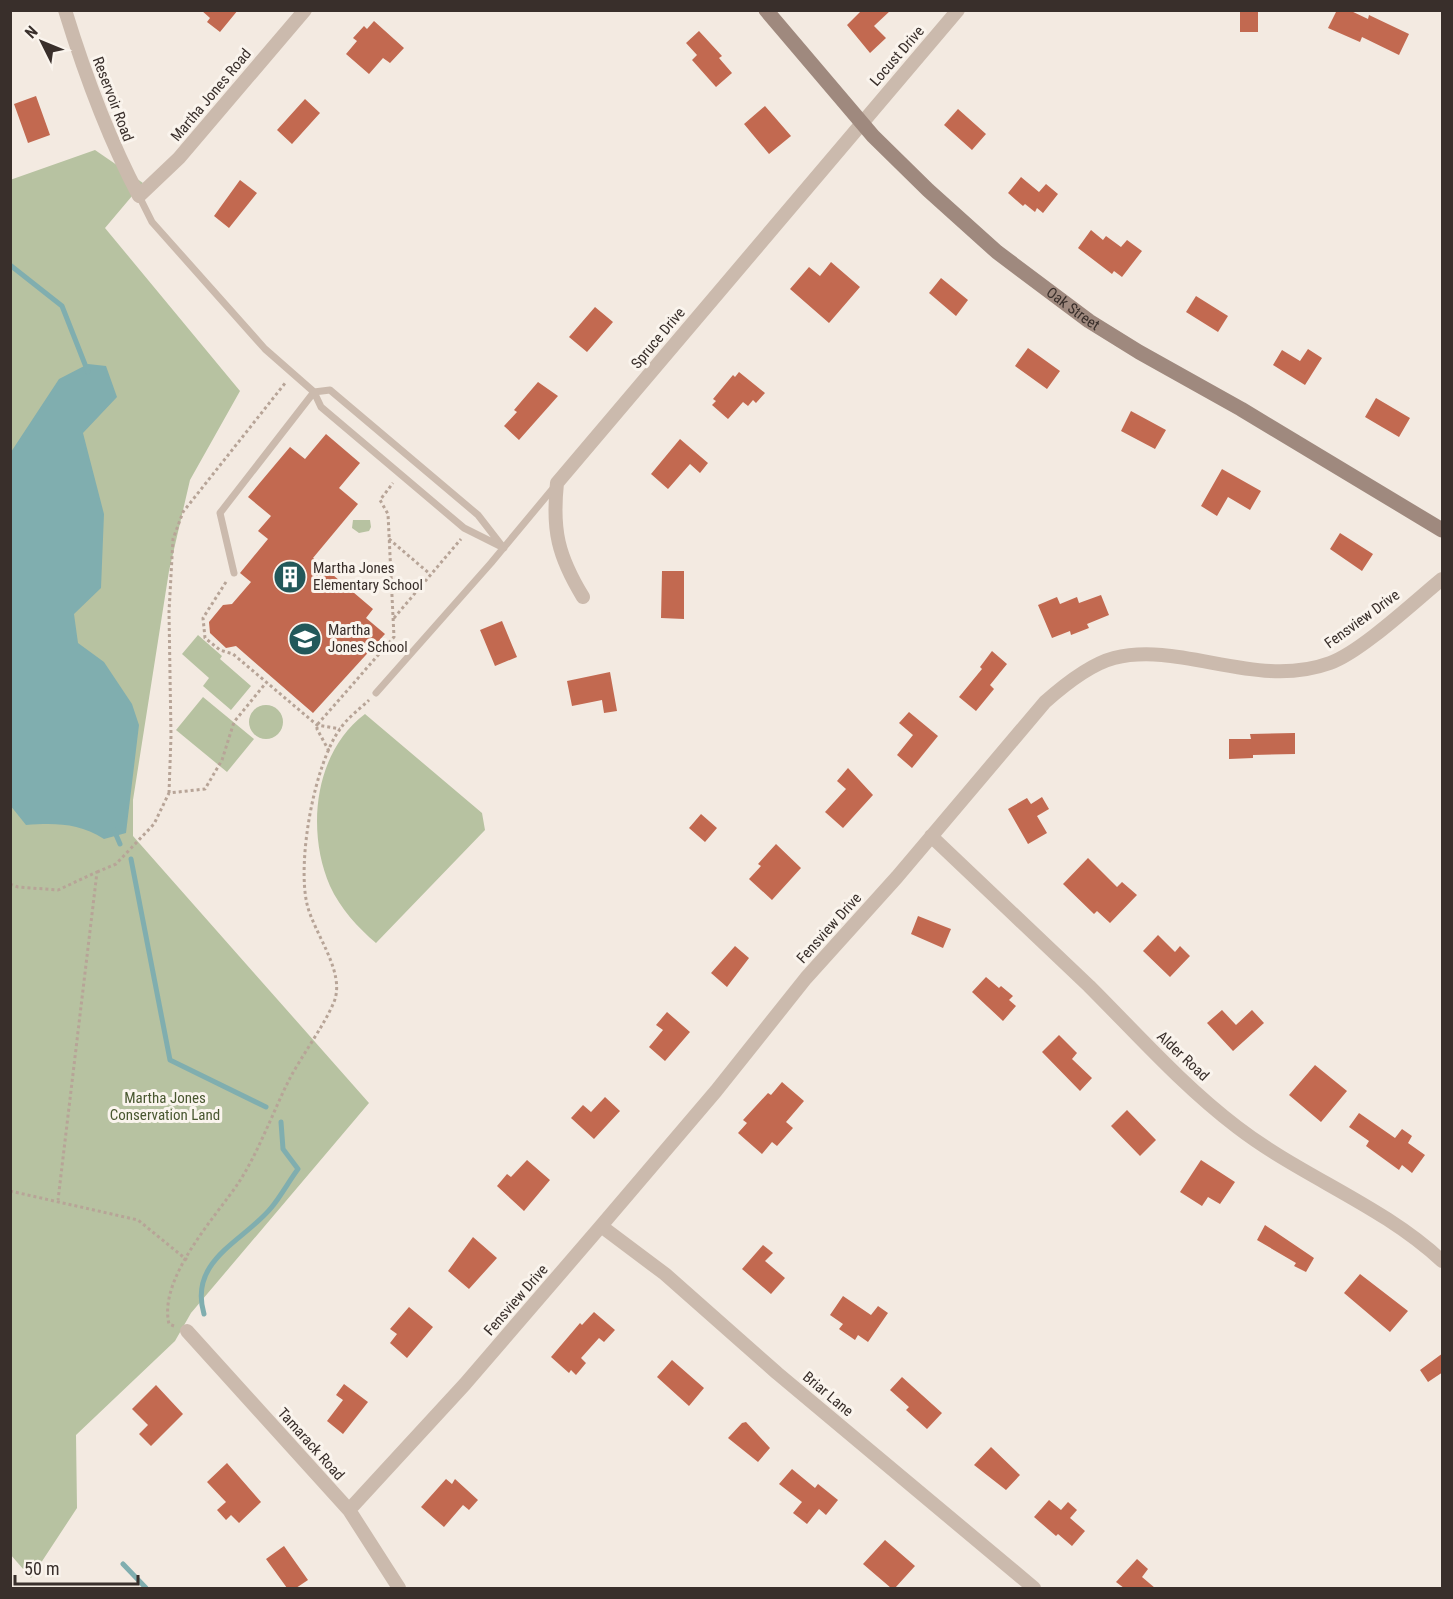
<svg xmlns="http://www.w3.org/2000/svg" width="1453" height="1599" font-family="'Roboto Condensed',sans-serif">
	<style>
		.green { fill: #b7c2a1 }
		.water { fill: #80aeaf }
		.lines { fill: none; stroke-linecap: round; stroke-linejoin: round }
		.stream { stroke: #80aeaf; stroke-width: 5 }
		.building { fill: #c26950 }
		.path { stroke: #b7a497; stroke-width: 3; stroke-dasharray: 3 3; stroke-linecap: butt }
		.lane { stroke: #cbbaad; stroke-width: 7 }
		.street { stroke: #cbbaad; stroke-width: 14 }
		.secondary { stroke: #9f897e; stroke-width: 15 }
		.labels { text-anchor: middle; stroke-width: 6; stroke-linejoin: round; paint-order: stroke }
		.street-label { font-size: 15px; fill: #392f2b; stroke: #faf4ed }
		.poi-label { font-size: 15px; fill: #392f2b; stroke: #faf4ed; text-anchor: start }
		.park-label { font-size: 15px; fill: #495730; stroke: #faf4ed }
	</style>
	<rect width="100%" height="100%" fill="#f3eae1"/>
	<path class="green" d="M95,150L143,183L105,228L240,391L190,480L169,571L133,800V836L369,1103L191,1313L175,1341L76,1435L77,1508L31,1578L10,1554V180Z
		M353,520H370L371,527L369,531L359,533L352,528Z
		M198,635L222,656L220,659L251,686L231,710L203,686L209,678L182,654Z
		M203,697L254,739L227,772L176,730Z
		M249 722a17 17 0 1 1 34 0a17 17 0 1 1-34 0Z
		M365,714L482,813L485,830L376,943C358,928 340,908 330,886C306,831 314,752 365,714Z"/>
	<path class="water" d="M88,364L106,366L117,397L83,433L104,514L101,588L74,614L78,643L104,662L132,704L139,725L126,833L104,839C78,823 56,823 26,825L10,805L11,452L59,379Z"/>
	<g class="lines">
		<path class="stream" d="M10,265L62,306L88,372
			M114,830L120,844
			M131,859L170,1060L266,1107
			M204,1314C188,1260 244,1241 271,1208C281,1196 289,1181 298,1169L283,1149L281,1122
			M123,1564L146,1588"/>
	</g>
	<path class="building" d="M201,10H238L220,32L207,22L210,18Z
		M862,10H891L874,26L886,38L870,53L847,25Z
		M1240,10H1258V32H1240Z
		M1337,10H1349L1368,19L1369,15L1409,34L1399,55L1362,37L1360,42L1328,28Z
		M374,21L404,48L390,63L383,58L369,74L346,54L357,41L353,38L364,26L367,29Z
		M699,31L722,56L719,58L732,73L716,87L692,60L697,55L686,43Z
		M36,96L50,135L28,143L14,104Z
		M305,99L320,113L292,144L277,130Z
		M765,106L791,136L769,154L744,124Z
		M958,109L986,134L972,150L944,125Z
		M1021,177L1039,192L1046,184L1058,194L1043,213L1037,208L1035,212L1025,204L1023,206L1008,193Z
		M240,180L257,193L229,228L214,216Z
		M1091,230L1103,240L1106,236L1121,247L1127,240L1142,251L1122,277L1114,271L1112,274L1078,248Z
		M831,262L860,287L829,323L790,289L809,267L820,276Z
		M941,278L968,300L956,316L929,293Z
		M1196,296L1228,316L1218,332L1186,312Z
		M595,307L613,322L587,352L569,337Z
		M1028,348L1060,371L1047,389L1015,366Z
		M1308,349L1322,358L1305,385L1273,365L1282,350L1300,361Z
		M739,372L765,393L756,403L753,400L748,406L743,402L728,419L712,405L716,401L713,399L733,375L735,377Z
		M538,382L558,396L519,440L504,426L517,412L514,410Z
		M1376,398L1410,418L1399,437L1365,417Z
		M1131,411L1166,430L1155,449L1121,431Z
		M326,434L360,463L339,488L358,504L313,558L373,609L366,618L385,634L313,713L236,646L226,648L210,633L209,622L223,605L232,604L251,582L240,573L268,539L258,531L271,516L248,497L290,447L305,459Z
		M680,439L708,463L700,473L690,464L668,489L651,474Z
		M1222,469L1261,491L1250,510L1228,497L1217,516L1201,506Z
		M1340,533L1373,554L1362,571L1330,549Z
		M662,571H684V619L661,618Z
		M1101,595L1109,615L1087,624L1089,628L1071,635L1070,631L1052,638L1038,605L1057,597L1060,604L1077,597L1079,603Z
		M502,621L517,657L495,666L480,630Z
		M992,651L1007,664L990,685L994,689L976,711L959,697L982,669L980,667Z
		M610,672L617,711L604,713L602,700L572,706L567,681Z
		M909,712L938,736L912,768L897,755L913,735L899,723Z
		M1295,733V754L1253,755V758L1229,759V739H1251L1250,734Z
		M848,768L873,795L843,828L825,812L846,789L837,781Z
		M1042,797L1049,809L1037,816L1047,833L1028,844L1008,809L1027,798L1031,804Z
		M701,814L717,828L705,842L689,828Z
		M776,844L801,868L772,900L749,879L761,866L758,864Z
		M1088,858L1117,887L1122,882L1137,895L1110,923L1097,911L1094,914L1063,884Z
		M918,916L951,929L943,948L911,934Z
		M1158,935L1175,952L1180,946L1190,956L1170,977L1143,951Z
		M735,946L749,958L727,987L711,973Z
		M986,977L999,988L1001,986L1013,996L1009,1000L1016,1006L1003,1021L972,992Z
		M1222,1010L1236,1025L1252,1010L1264,1023L1233,1051L1207,1023Z
		M667,1012L690,1032L665,1061L649,1047L663,1030L656,1025Z
		M1059,1035L1077,1053L1072,1059L1092,1078L1080,1091L1042,1052Z
		M1315,1065L1347,1091L1321,1122L1289,1095Z
		M782,1082L804,1101L786,1122L793,1128L777,1146L772,1142L762,1154L738,1133L747,1123L743,1120L768,1093L771,1095Z
		M605,1097L620,1111L594,1139L571,1118L583,1105L591,1112Z
		M1127,1110L1156,1140L1140,1156L1111,1126Z
		M1359,1113L1395,1138L1402,1129L1412,1136L1408,1143L1425,1155L1412,1173L1402,1165L1399,1170L1366,1146L1369,1141L1349,1127Z
		M527,1160L550,1180L524,1211L497,1186L507,1174L511,1177Z
		M1201,1160L1235,1182L1220,1204L1208,1197L1202,1206L1180,1192Z
		M1265,1225L1314,1258L1306,1272L1294,1266L1296,1263L1257,1240Z
		M473,1237L497,1258L469,1289L448,1271Z
		M763,1245L773,1253L765,1261L785,1278L771,1294L742,1269Z
		M1360,1274L1408,1311L1390,1332L1344,1293Z
		M843,1296L871,1315L878,1306L888,1313L868,1342L858,1335L855,1340L839,1329L843,1324L830,1315Z
		M409,1307L433,1327L407,1358L390,1343L397,1334L390,1329Z
		M594,1312L615,1330L604,1342L599,1338L581,1358L586,1363L576,1375L571,1370L569,1373L551,1357L580,1323L582,1325Z
		M1443,1353V1372L1428,1382L1420,1370Z
		M672,1360L704,1388L689,1406L657,1377Z
		M902,1377L942,1413L927,1429L906,1410L909,1407L890,1390Z
		M344,1384L368,1402L343,1434L327,1421L343,1400L336,1395Z
		M156,1385L183,1414L151,1446L139,1434L148,1425L132,1409Z
		M746,1422L770,1448L758,1462L728,1438L742,1423Z
		M991,1447L1020,1475L1006,1490L974,1465Z
		M227,1463L261,1502L239,1523L231,1515L226,1520L217,1510L226,1502L207,1482Z
		M792,1469L815,1488L818,1484L838,1500L826,1515L819,1509L807,1524L793,1513L802,1502L779,1484Z
		M446,1479L452,1484L455,1479L478,1500L469,1510L463,1505L444,1527L421,1507Z
		M1049,1500L1061,1510L1068,1502L1077,1510L1070,1518L1085,1531L1072,1546L1058,1534L1056,1536L1034,1517Z
		M885,1540L915,1566L895,1588H891L863,1564Z
		M284,1546L308,1580L296,1588H287L266,1559Z
		M1137,1559L1148,1569L1142,1577L1155,1588H1124L1116,1582Z"/>
	<g class="lines">
		<path class="path" d="M389,539L430,574
			M226,582L203,618L205,638L220,650L233,654L317,725L340,729
			M394,618L461,539
			M329,751L317,729V725L394,637L388,514L380,500L393,483
			M169,793L171,736L169,612L173,539L183,512L286,382
			M97,872L116,864L154,824L169,793L205,789L222,760L234,722L265,684
			M10,884L18,887L58,890L97,872L58,1200
			M10,1191L138,1220L187,1260
			M174,1326L169,1324C158,1278 215,1218 239,1182C259,1151 272,1114 289,1080C302,1055 324,1026 334,1002C346,972 314,934 307,904C297,861 314,765 340,729C347,718 360,709 369,700"/>
		<path class="lane" d="M139,196L152,222L265,349L314,392L321,407L464,528L504,548
			M234,573L220,513L314,392L330,390L478,515L502,546
			M376,693L491,563L555,486"/>
		<path class="street" d="M65,10C85,75 107,136 139,196L179,158L305,10
			M583,597C558,556 552,530 557,483L958,10
			M931,836C983,886 1037,936 1089,986C1137,1034 1183,1086 1237,1127C1302,1177 1382,1205 1442,1261
			M601,1226L665,1274L777,1373L1034,1588
			M187,1331L349,1510L399,1588
			M349,1510L465,1384L601,1226L716,1091L806,978L897,877L1045,702C1063,686 1091,664 1114,658C1182,641 1256,690 1330,663C1361,652 1415,601 1442,579"/>
		<path class="secondary" id="s1" d="M766,10L873,136L928,190L997,252L1089,321L1139,352L1241,409L1442,530"/>
	</g>
	<defs>
		<g id="building-disc" transform="scale(1.725)"><circle r="9.5" fill="#22585a" stroke="#faf4ed"/><path d="M-4-6H4V6H1V3H-1V6H-4ZM-2.5-4.3h1.7v1.8h-1.7ZM.8-4.3h1.7v1.8H.8ZM-2.5-1h1.7V.8h-1.7ZM.8-1h1.7V.8H.8Z" fill="#fff"/></g>
		<g id="school-disc" transform="scale(1.725)"><circle r="9.5" fill="#22585a" stroke="#faf4ed"/><path d="M0-5L7-2L0 1L-7-2ZM-4 1L0 2.5L4 1V4Q0 6-4 4Z" fill="#fff"/></g>
	</defs>
	<g fill-rule="evenodd">
		<use href="#building-disc" x="290" y="577"/>
		<use href="#school-disc" x="305" y="639"/>
	</g>
	<g class="labels">
		<g class="street-label">
			<text transform="translate(897 56) rotate(-49)" y="5">Locust Drive</text>
			<text transform="translate(211 95) rotate(-50)" y="5">Martha Jones Road</text>
			<text transform="translate(113 99) rotate(69)" y="5">Reservoir Road</text>
			<text dy="5" stroke="none"><textPath href="#s1" startOffset="430">Oak Street</textPath></text>
			<text transform="translate(658 338) rotate(-50)" y="5">Spruce Drive</text>
			<text transform="translate(1362 619) rotate(-36)" y="5">Fensview Drive</text>
			<text transform="translate(829 928) rotate(-48)" y="5">Fensview Drive</text>
			<text transform="translate(1183 1056) rotate(43)" y="5">Alder Road</text>
			<text transform="translate(516 1300) rotate(-49)" y="5">Fensview Drive</text>
			<text transform="translate(828 1394) rotate(40)" y="5">Briar Lane</text>
			<text transform="translate(311 1444) rotate(48)" y="5">Tamarack Road</text>
		</g>
		<g class="poi-label">
			<text x="313" y="573">Martha Jones<tspan x="313" dy="17">Elementary School</tspan></text>
			<text x="328" y="635">Martha<tspan x="328" dy="17">Jones School</tspan></text>
		</g>
		<g class="park-label">
			<text x="165" y="1103">Martha Jones<tspan x="165" dy="17">Conservation Land</tspan></text>
		</g>
	</g>
	<rect width="1453" height="1599" fill="none" stroke="#392f2b" stroke-width="24"/>
	<g transform="translate(42 42) rotate(313)" stroke="#faf4ed" stroke-width="4.5" paint-order="stroke">
	<path d="M0-4.5L10 22L0 15L-10 22Z" fill="#392f2b"/>
	<text y="-9" font-size="16" font-weight="bold" text-anchor="middle" fill="#392f2b">N</text>
	</g>
	<path d="M15 1575v9h123v-9" fill="none" stroke="#392f2b" stroke-width="3"/>
	<text x="24" y="1575" font-size="18" fill="#392f2b" stroke="#faf4ed" stroke-width="4.5" paint-order="stroke">50 m</text>
</svg>
